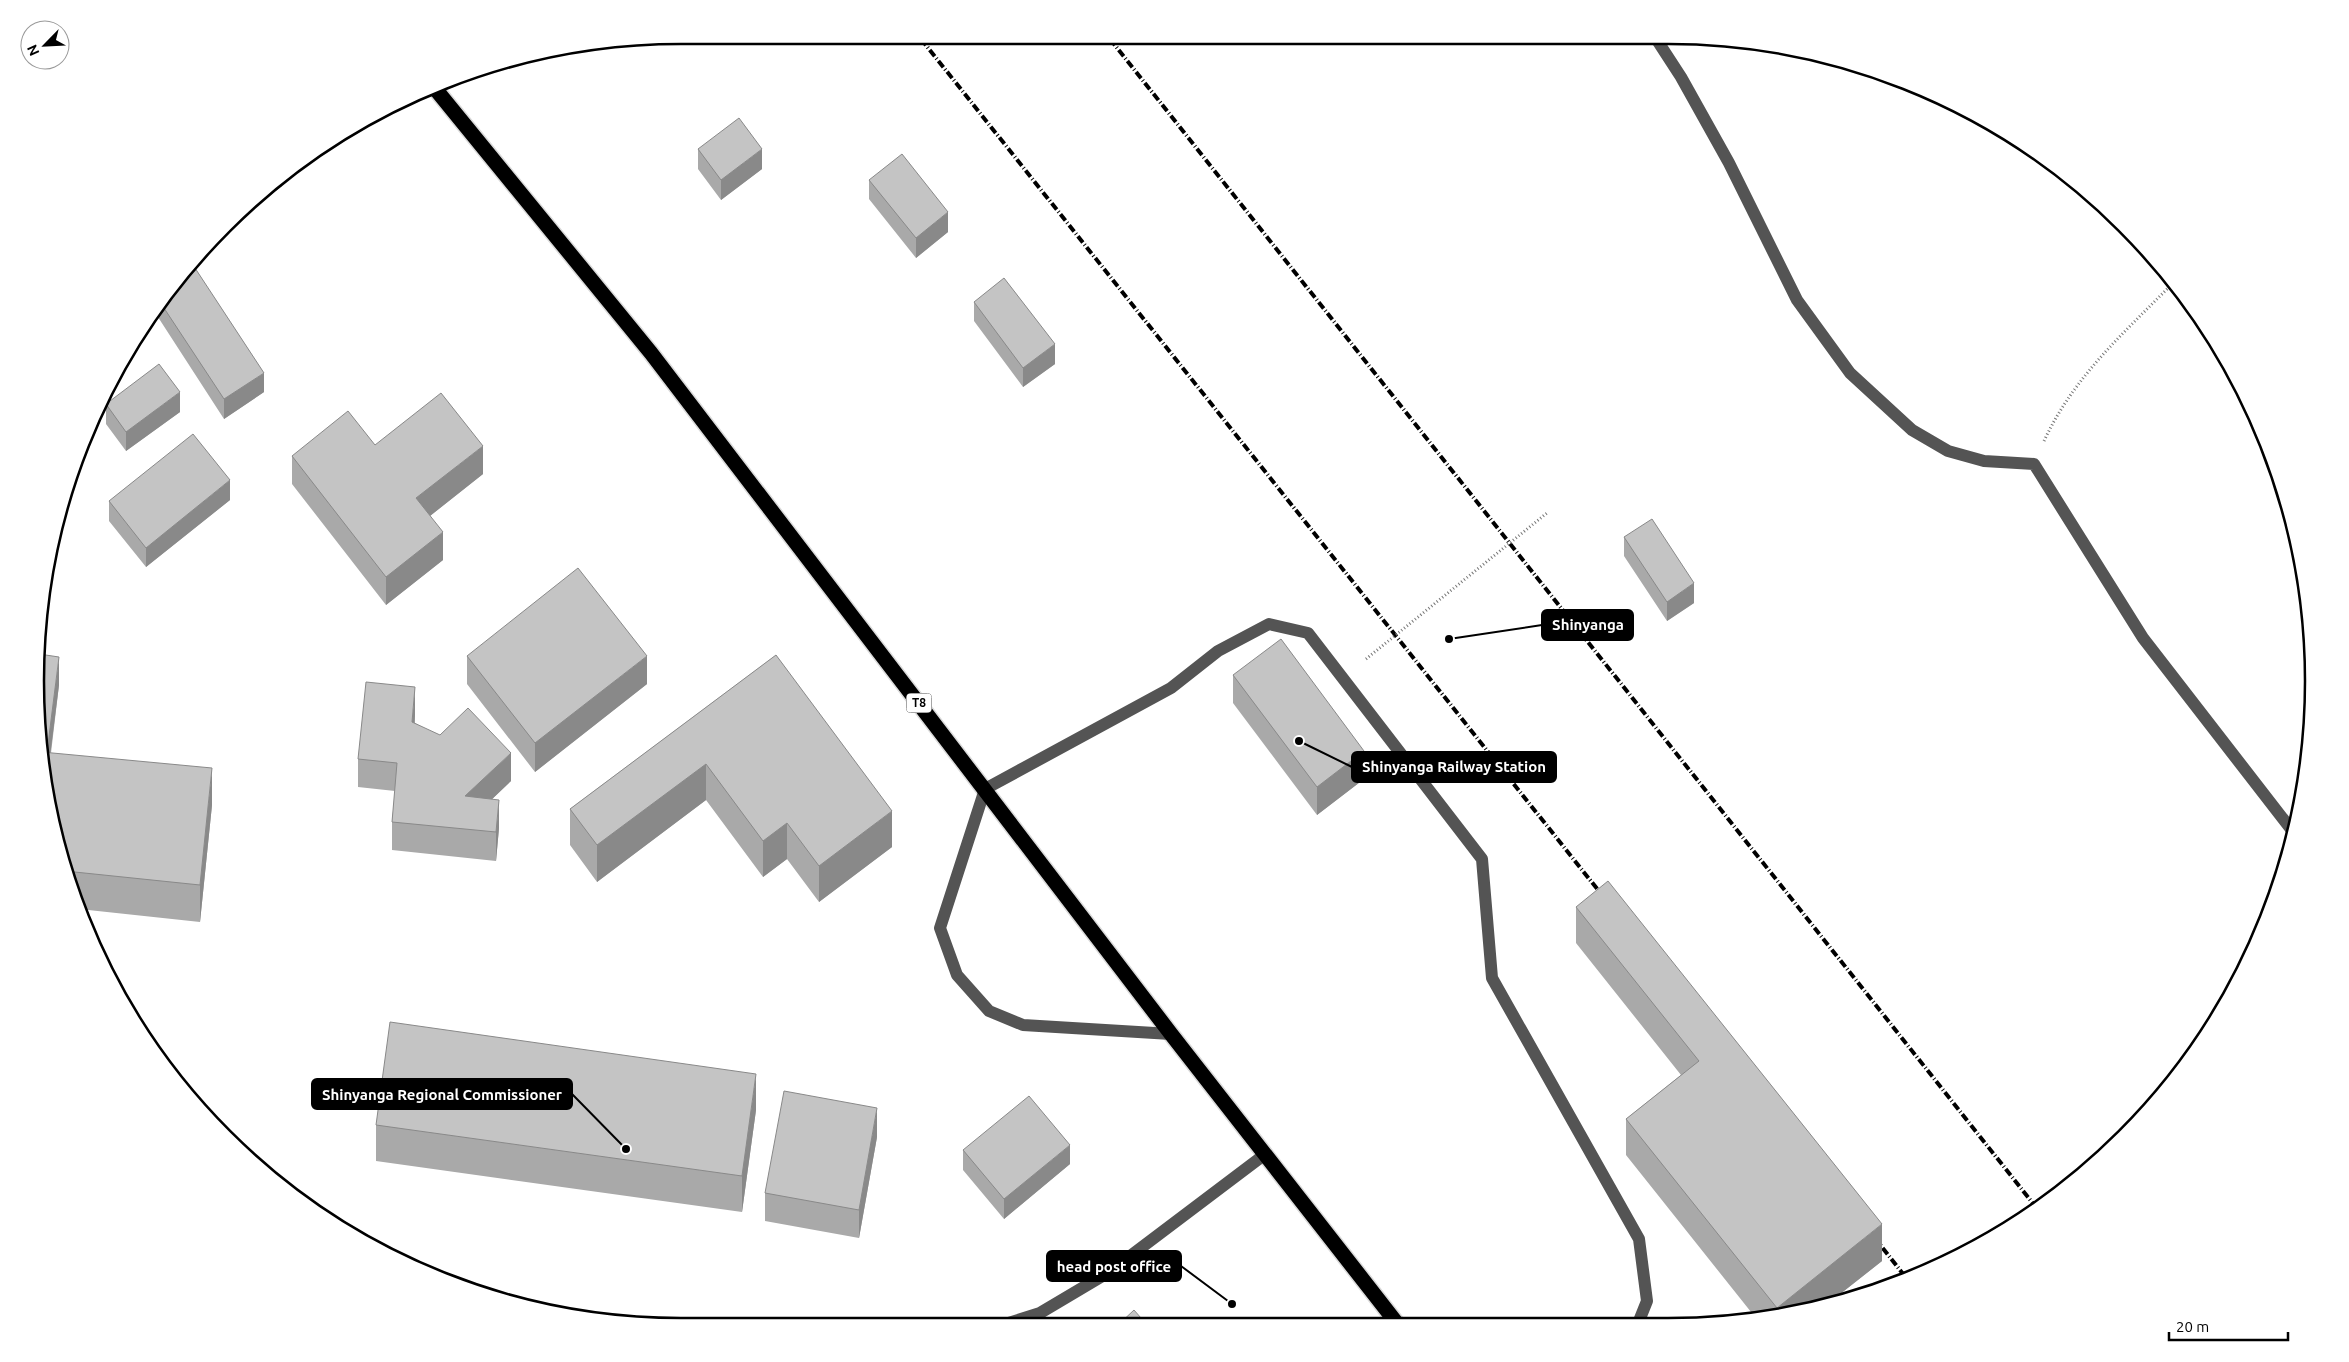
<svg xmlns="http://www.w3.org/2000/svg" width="2349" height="1362" font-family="Ubuntu,sans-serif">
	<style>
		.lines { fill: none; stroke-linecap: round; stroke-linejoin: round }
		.highway-casing { stroke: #dbdbdb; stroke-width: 18 }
		.path { stroke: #767676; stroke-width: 3; stroke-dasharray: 1 2.5; stroke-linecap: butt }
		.minor { stroke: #545454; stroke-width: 12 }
		.highway { stroke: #000; stroke-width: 15 }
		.rail { stroke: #000; stroke-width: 4; stroke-dasharray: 8 2.5 1 2.5; stroke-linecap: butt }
		.path-bridge { stroke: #767676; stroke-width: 3; stroke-dasharray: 1 2.5; stroke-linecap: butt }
		.wall { fill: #a9a9a9 }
		.shaded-wall { fill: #898989 }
		.building { fill: #c4c4c4; stroke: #898989 }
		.labels { text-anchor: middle; stroke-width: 5; stroke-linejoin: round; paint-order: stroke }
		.shield { fill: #fff; stroke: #4c4c4c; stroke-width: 1 }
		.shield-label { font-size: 12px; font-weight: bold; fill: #000 }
		.rim { fill: none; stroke: #000; stroke-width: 2.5 }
		.leader { fill: none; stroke: #000; stroke-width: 2 }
		.callout-dot { fill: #000; stroke: #fff; stroke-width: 2 }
		.callout { fill: #000; stroke: #000; stroke-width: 2 }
		.callout-label { font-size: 15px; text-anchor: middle; font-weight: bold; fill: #fff }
	</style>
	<rect width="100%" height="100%" fill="#fff"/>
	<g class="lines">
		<g class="highway-casing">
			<path id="highway" d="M433,86L651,353L1171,1034L1399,1326"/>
		</g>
		<path class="path" d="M2044,441C2074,376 2124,333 2173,283"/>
		<path class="minor" d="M1655,37L1681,77L1729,163L1797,300L1850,373L1912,430L1948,451L1984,461L2034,464L2143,638L2294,833
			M1171,1034L1023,1025L989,1011L957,975L940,928L985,789L1171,688L1218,651L1269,624L1308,633L1482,859L1492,978L1639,1239L1647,1301L1637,1326
			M999,1326L1040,1313L1109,1272L1264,1155"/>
		<use href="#highway" class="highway"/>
		<path class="rail" d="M921,39L1606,900
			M1110,39L2035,1206
			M1874,1237L1907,1279"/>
		<path class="path-bridge" d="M1366,659L1547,513"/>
	</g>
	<path class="wall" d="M698,149L762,169L721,200L698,169Z
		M282,174V186L245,215L241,210Z
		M869,180L948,232L916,258L869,199Z
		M184,273V275L264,392L224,419L156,314L154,310Z
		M974,302L1055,364L1023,387L974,321Z
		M106,404L180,412L126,451L106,424Z
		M375,445L483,474L430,516L443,560L386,605L292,484V456Z
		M230,500L146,567L109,521V501Z
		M1624,537L1694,603L1667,621L1624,556Z
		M776,655L892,847L819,902L787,859L763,877L706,800L597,882L570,845V809Z
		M467,656L647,684L535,772L467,684Z
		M1233,675L1364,779L1317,815L1233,703Z
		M35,681L59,685L51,753L212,805L200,922L79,909L69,889L47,807Z
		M415,715V723L511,781L492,799L499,828L496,861L392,850V822L395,791L358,787V759Z
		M1576,907L1882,1261L1830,1302L1755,1317L1626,1155V1119L1681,1075L1576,943Z
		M756,1110L742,1212L376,1161V1125Z
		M877,1137L859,1238L765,1221V1193Z
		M963,1150L1070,1164L1004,1219L963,1170Z"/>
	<path class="shaded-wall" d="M762,149V169L721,200V180Z
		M282,174V186L245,215V206Z
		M948,212V232L916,258V238Z
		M1055,344V364L1023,387V368Z
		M264,373V392L224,419V399Z
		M180,392V412L126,451V432Z
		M483,446V474L416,527V498Z
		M230,480V500L146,567V548Z
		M443,532V560L386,605V577Z
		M1694,583V603L1667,621V602Z
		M647,656V684L535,772V743Z
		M59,657V685L46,788V760Z
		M415,687V715L412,750V722Z
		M1364,751V779L1317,815V787Z
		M511,753V781L465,825V796Z
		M706,764V800L597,882V845Z
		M212,768V805L200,922V885Z
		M499,800V828L496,861V832Z
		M892,811V847L819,902V866Z
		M787,823V859L763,877V841Z
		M756,1074V1110L742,1212V1176Z
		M877,1108V1137L859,1238V1210Z
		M1070,1145V1164L1004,1219V1199Z
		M1882,1224V1261L1830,1302L1777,1312V1308Z"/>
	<path class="building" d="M739,118L762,149L721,180L698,149Z
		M902,154L948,212L916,238L869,180Z
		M195,268L264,373L224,399L160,302L179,279Z
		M1004,278L1055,344L1023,368L974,302Z
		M159,364L180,392L126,432L106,404Z
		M441,393L483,446L416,498L443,532L386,577L292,456L348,411L375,445Z
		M193,434L230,480L146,548L109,501Z
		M1652,519L1694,583L1667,602L1624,537Z
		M578,568L647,656L535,743L467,656Z
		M1281,639L1364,751L1317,787L1233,675Z
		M39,654L59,657L47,752H42L35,681Z
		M776,655L892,811L819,866L787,823L763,841L706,764L597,845L570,809Z
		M366,682L415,687L412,722L440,735L468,708L511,753L465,796L499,800L496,832L392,822L397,763L358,759Z
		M42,752L212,768L200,885L65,871L47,807Z
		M1608,881L1882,1224L1777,1308L1626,1119L1699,1061L1576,907Z
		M390,1022L756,1074L742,1176L376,1125Z
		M784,1091L877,1108L859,1210L765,1193Z
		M1029,1096L1070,1145L1004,1199L963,1150Z
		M1134,1310L1148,1326H1117Z"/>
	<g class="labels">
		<rect class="shield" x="906.5" y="693.5" width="25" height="19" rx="4"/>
		<g class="shield-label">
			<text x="919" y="707">T8</text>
		</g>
	</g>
	<path d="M0 0H2349V1362H0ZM681 44H1668A637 637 0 0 1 2305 681V681A637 637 0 0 1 1668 1318H681A637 637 0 0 1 44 681V681A637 637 0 0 1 681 44Z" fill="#fff" fill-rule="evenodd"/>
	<path class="rim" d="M681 44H1668A637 637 0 0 1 2305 681V681A637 637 0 0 1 1668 1318H681A637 637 0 0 1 44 681V681A637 637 0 0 1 681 44Z"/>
	<path class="leader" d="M1449 639L1542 625M1299 741L1352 767M626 1149L572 1094M1232 1304L1181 1266"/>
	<g class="callout-dot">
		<circle cx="1449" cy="639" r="5"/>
		<circle cx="1299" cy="741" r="5"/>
		<circle cx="626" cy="1149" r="5"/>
		<circle cx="1232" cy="1304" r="5"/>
	</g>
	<g class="callout">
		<rect x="1542" y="610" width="91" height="30" rx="5"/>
		<rect x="1352" y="752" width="204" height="30" rx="5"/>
		<rect x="312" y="1079" width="260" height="30" rx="5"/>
		<rect x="1047" y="1251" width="134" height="30" rx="5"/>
	</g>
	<g class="callout-label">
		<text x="1588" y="630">Shinyanga</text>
		<text x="1454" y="772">Shinyanga Railway Station</text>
		<text x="442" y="1100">Shinyanga Regional Commissioner</text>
		<text x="1114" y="1272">head post office</text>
	</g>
	<g transform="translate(45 45) rotate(246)"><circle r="24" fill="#ffffff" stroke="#999999"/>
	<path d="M0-4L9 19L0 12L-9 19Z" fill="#000000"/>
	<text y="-8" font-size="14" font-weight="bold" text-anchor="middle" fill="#000000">N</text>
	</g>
	<path d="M2169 1332v8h119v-8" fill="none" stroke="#000000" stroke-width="2.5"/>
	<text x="2176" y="1332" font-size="15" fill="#000000" stroke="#ffffff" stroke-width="4" paint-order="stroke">20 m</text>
</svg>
